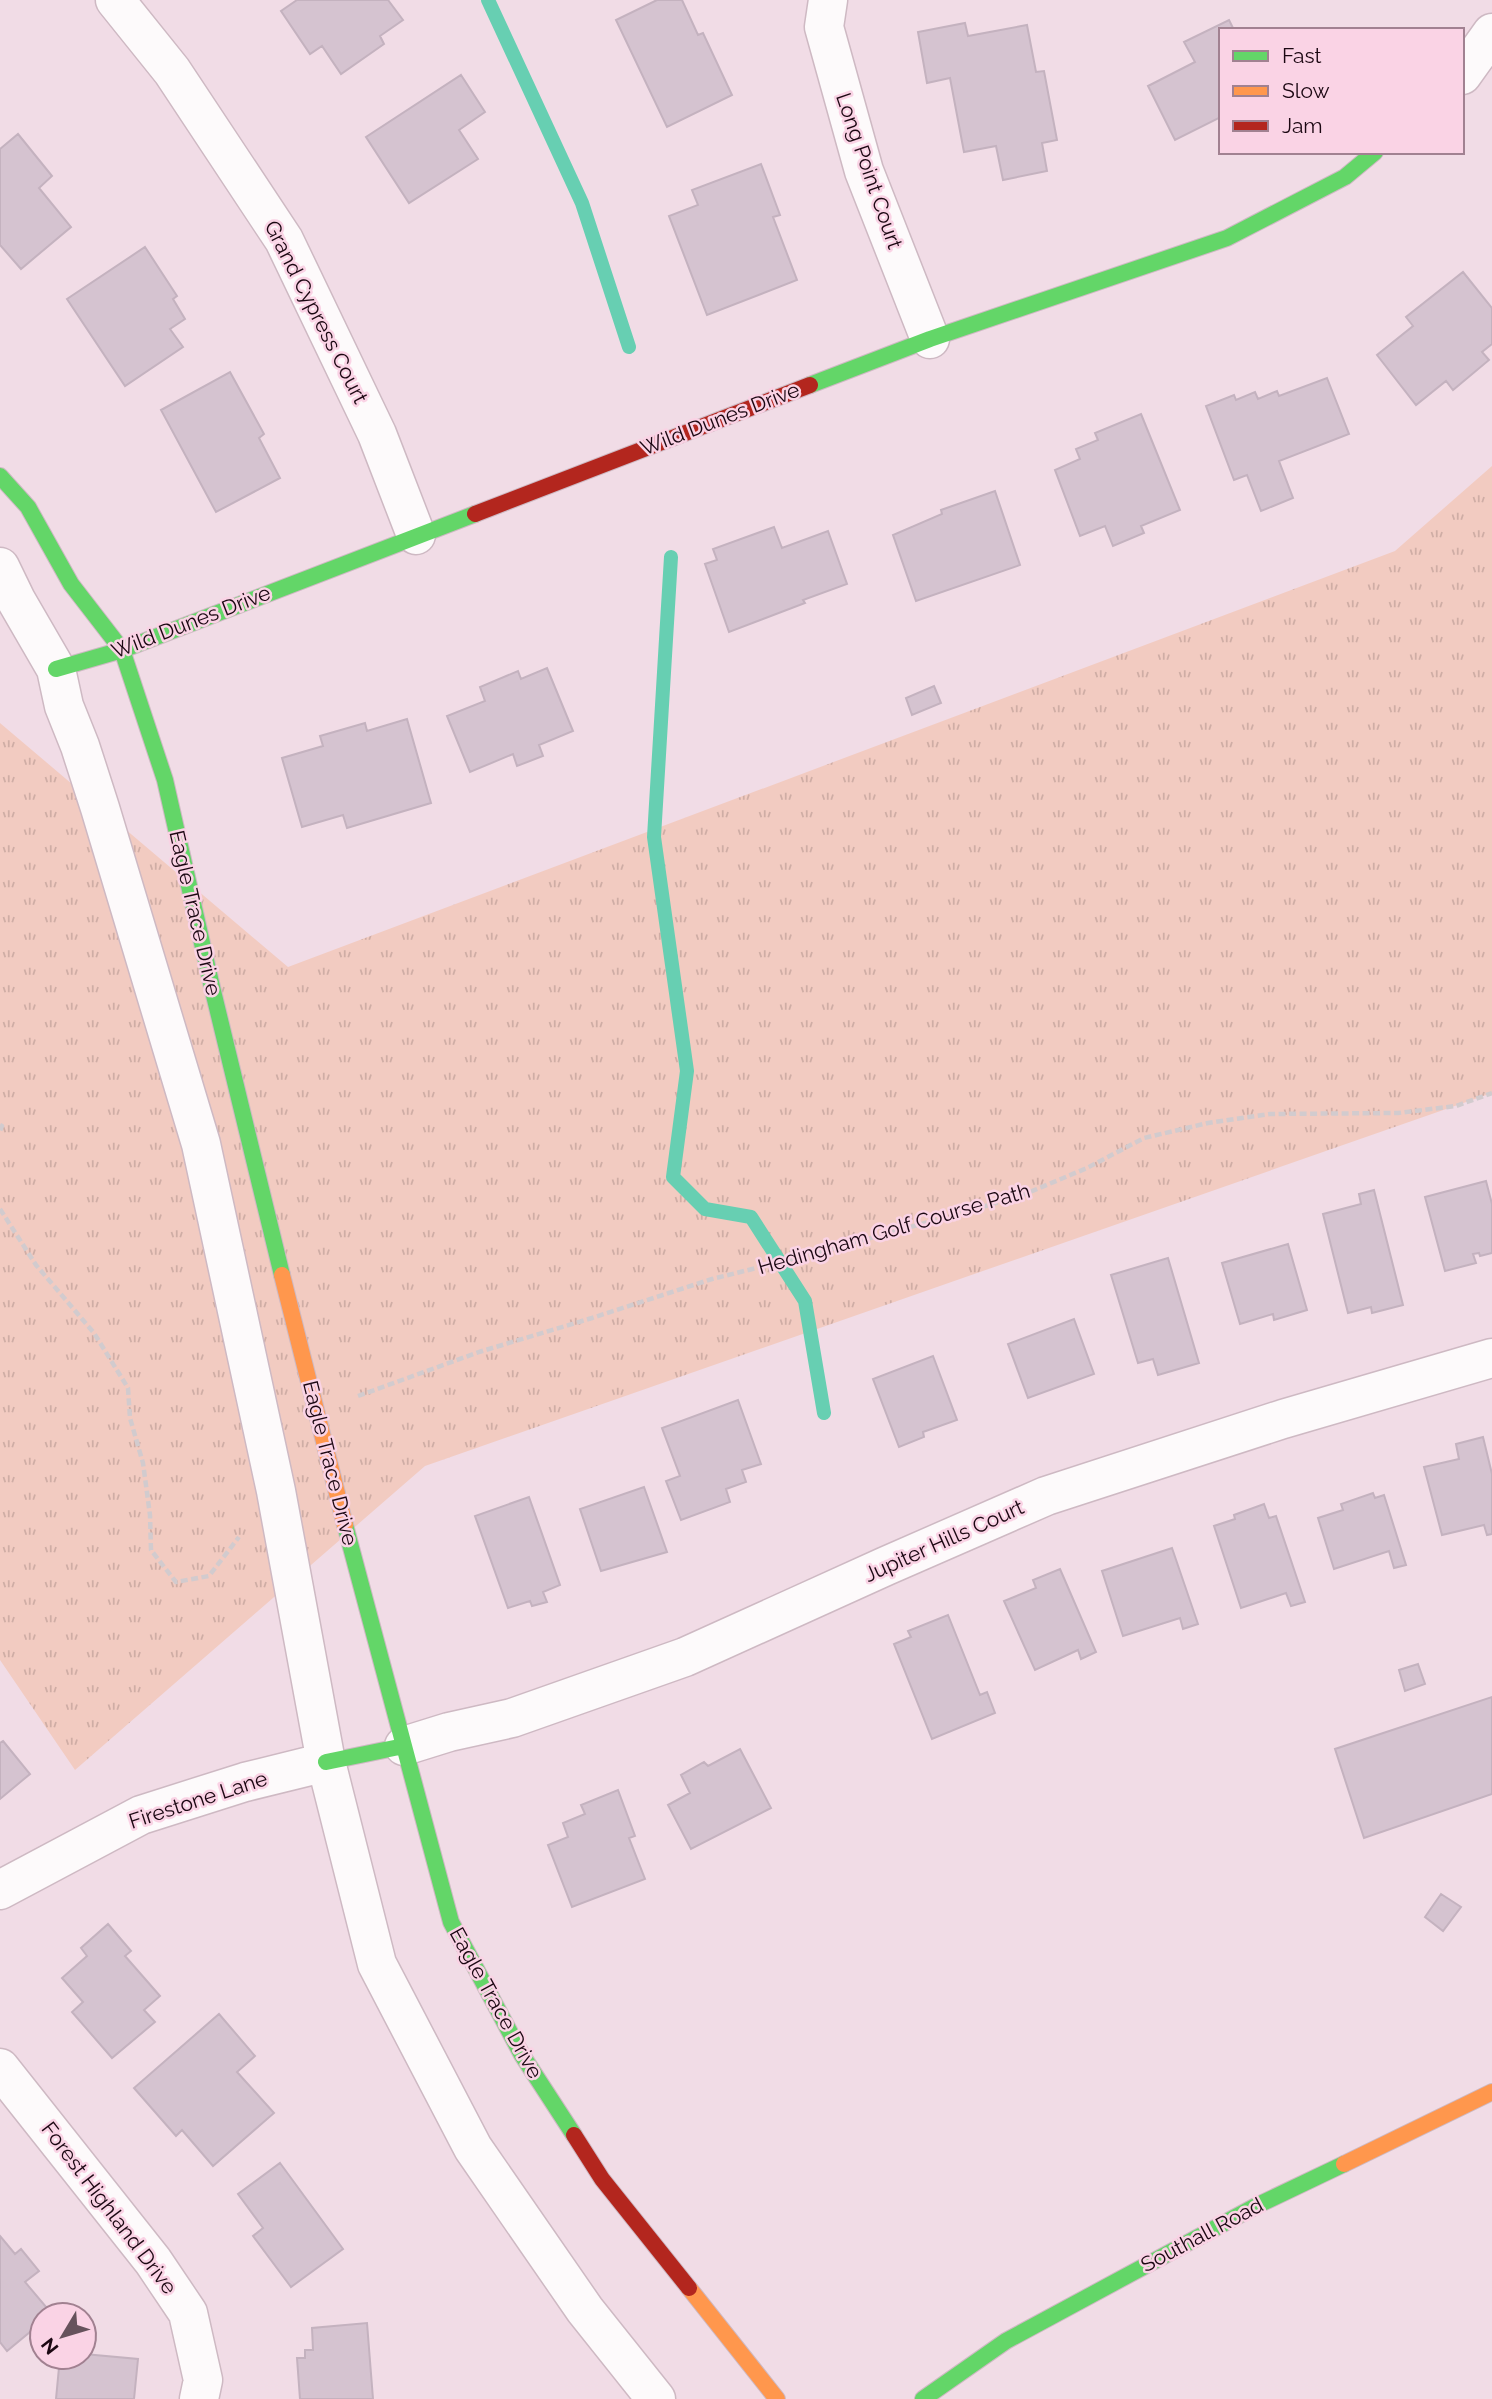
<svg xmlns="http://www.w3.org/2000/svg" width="1492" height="2399" font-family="Raleway,sans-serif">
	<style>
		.grass { fill: url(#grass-tufts) }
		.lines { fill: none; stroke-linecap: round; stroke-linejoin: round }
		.stream { stroke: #67cfb2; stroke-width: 14 }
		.building { fill: #d5c3d0; stroke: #c4b2bf; stroke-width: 2 }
		.street-casing { stroke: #ceb9c3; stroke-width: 41 }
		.fast-casing { stroke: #ceb9c3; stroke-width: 18 }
		.slow-casing { stroke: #ceb9c3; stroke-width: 18 }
		.jam-casing { stroke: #ceb9c3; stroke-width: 18 }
		.path { stroke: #d2cbce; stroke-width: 4.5; stroke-dasharray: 7 3.5; stroke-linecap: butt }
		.street { stroke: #fdfafb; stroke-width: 38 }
		.fast { stroke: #63d668; stroke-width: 16 }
		.slow { stroke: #ff974d; stroke-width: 16 }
		.jam { stroke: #b3261e; stroke-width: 16 }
		.labels { text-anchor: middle; stroke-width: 5; stroke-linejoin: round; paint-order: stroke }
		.street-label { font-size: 21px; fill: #1b0712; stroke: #fad3e5 }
	</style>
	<defs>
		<pattern id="grass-tufts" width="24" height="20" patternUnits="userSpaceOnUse" patternTransform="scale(1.75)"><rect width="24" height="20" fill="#f2cbc1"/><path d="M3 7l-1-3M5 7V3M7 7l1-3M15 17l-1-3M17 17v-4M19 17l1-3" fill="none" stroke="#cfada5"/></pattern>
	</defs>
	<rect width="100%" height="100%" fill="#f1dce6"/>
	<path class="grass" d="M1492,466V1093L425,1466L75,1770L0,1660V723L288,967L1395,551Z"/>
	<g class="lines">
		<path class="stream" d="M488,0L582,203L629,347
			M671,557L654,837L687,1071L673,1177L705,1209L751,1217L805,1301L824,1413"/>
	</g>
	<path class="building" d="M297,0H388L403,20L380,36L384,44L341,74L322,46L310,54L281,11Z
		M657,0H682L698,35L703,33L732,95L667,127L616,20Z
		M1229,20L1234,30H1221V117L1175,140L1148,86L1195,62L1184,42Z
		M965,23L968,36L1027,25L1036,72L1044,71L1057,140L1042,143L1047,171L1003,180L996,146L964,152L950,78L927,83L918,32Z
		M461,75L485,112L459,130L478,159L409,203L366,137Z
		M18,134L52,176L39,188L71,227L21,269L0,245V149Z
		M761,164L780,215L773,217L797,280L707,315L669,216L698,205L692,190Z
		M145,247L177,296L173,299L185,319L170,329L183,347L125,386L67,299Z
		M1463,272L1492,308V344L1482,352L1489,360L1453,390L1446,381L1416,405L1377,355L1413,326L1406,317Z
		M230,372L264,434L259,438L280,478L216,512L161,410Z
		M1327,378L1349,434L1279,461L1293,498L1261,511L1247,475L1234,480L1206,406L1234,395L1236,400L1255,392L1258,399L1277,391L1279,396Z
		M1141,414L1180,510L1141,526L1144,533L1113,546L1105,526L1080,536L1055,470L1080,459L1076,449L1098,440L1095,433Z
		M995,491L1020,565L916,601L893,535L942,514L941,510Z
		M774,527L782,548L828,531L847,584L803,600L805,603L729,632L705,564L717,560L713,549Z
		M547,668L573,731L539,745L543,756L517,766L513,754L470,772L447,716L485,701L480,687L518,671L521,679Z
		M934,686L941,703L912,715L906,698Z
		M407,719L431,803L347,828L343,815L302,827L282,758L323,746L320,736L365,723L367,731Z
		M1486,1181L1492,1204V1253L1480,1256L1479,1253L1473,1254L1476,1263L1445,1271L1425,1197Z
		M1374,1190L1403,1305L1372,1313L1371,1307L1348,1313L1323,1214L1361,1204L1359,1194Z
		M1288,1244L1307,1310L1274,1320L1273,1314L1240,1324L1222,1263Z
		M1168,1258L1199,1363L1158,1375L1153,1359L1138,1363L1111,1275Z
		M1074,1319L1094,1374L1028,1398L1008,1344Z
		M933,1356L957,1420L923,1432L924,1437L899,1447L873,1379Z
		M738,1400L761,1464L742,1470L746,1482L726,1489L730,1502L681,1520L666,1481L680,1476L662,1428Z
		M1483,1437L1492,1474V1534L1487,1535L1484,1525L1442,1535L1424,1467L1459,1459L1456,1444Z
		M644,1487L667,1552L601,1571L580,1509Z
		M1373,1493L1375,1498L1384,1495L1406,1565L1394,1568L1389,1551L1334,1569L1318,1518L1343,1510L1341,1504Z
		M529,1497L560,1585L543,1592L547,1602L532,1606L530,1601L508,1608L475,1516Z
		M1264,1504L1269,1518L1276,1516L1305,1602L1291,1606L1286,1593L1241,1608L1214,1526L1235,1519L1234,1515Z
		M1172,1548L1198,1624L1183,1629L1180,1618L1123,1636L1102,1571Z
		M1060,1569L1096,1652L1081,1659L1078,1650L1035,1670L1004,1601L1036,1588L1033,1580Z
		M948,1615L980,1695L987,1692L995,1713L932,1739L894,1644L911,1637L908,1631Z
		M1418,1664L1425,1684L1405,1691L1399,1670Z
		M1492,1697V1794L1364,1838L1335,1749Z
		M3,1741L30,1774L0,1799V1743Z
		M740,1749L771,1808L691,1849L668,1805L690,1793L681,1775L704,1762L708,1766Z
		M618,1790L635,1836L629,1838L645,1879L572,1907L548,1845L568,1837L563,1823L585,1814L581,1805Z
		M1441,1894L1461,1907L1443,1931L1425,1917Z
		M108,1924L131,1951L125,1956L160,1996L144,2010L155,2022L112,2058L72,2012L83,2002L62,1978L87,1956L81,1948Z
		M219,2014L255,2056L237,2072L274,2113L213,2166L182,2130L176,2136L134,2088Z
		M280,2163L343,2249L291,2287L253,2236L263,2228L238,2194Z
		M0,2236L15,2254L21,2249L39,2271L25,2282L52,2314L42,2315V2322L7,2351L0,2342Z
		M367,2323L373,2399H300L297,2358H305V2350H313L312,2328Z
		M84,2354L138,2359L134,2399H56L60,2357H84Z"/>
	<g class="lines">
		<g class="street-casing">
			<path id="street" d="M115,0L172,71L284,240L377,434L416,535
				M828,0L824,27L864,171L930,339
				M1462,75L1492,33
				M0,567L16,600L56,669L64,706L80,746L100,808L201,1144L276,1491L326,1762L377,1964L473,2148L585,2310L656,2399
				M404,1746L449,1732L512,1718L685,1657L886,1566L1046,1496L1283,1419L1492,1358
				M0,1890L141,1815L245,1782L326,1762
				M0,2068L153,2261L188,2313L203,2380L199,2399"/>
		</g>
		<g class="fast-casing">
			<path id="fast" d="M810,385L930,339L1227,238L1345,177L1375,152
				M0,476L28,507L71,584L122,650L165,780L212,987L282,1275
				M56,669L122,650L475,514
				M345,1525L451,1922L522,2055L574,2135
				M326,1762L404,1746
				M923,2399L1006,2341L1256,2206L1344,2164"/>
		</g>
		<g class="slow-casing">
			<path id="slow" d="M282,1275L345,1525
				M1344,2164L1492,2092
				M689,2288L777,2399"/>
		</g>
		<g class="jam-casing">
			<path id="jam" d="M475,514L810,385
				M574,2135L602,2179L689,2288"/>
		</g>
		<path class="path" d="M0,1125L2,1126L0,1131
			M0,1209L36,1265L94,1333L128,1388L130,1418L143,1463L150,1515L151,1550L176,1582L209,1576L239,1537
			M358,1396L479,1352L592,1318L712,1279L817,1253L1018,1197L1087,1168L1144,1138L1208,1123L1270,1114L1398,1113L1456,1106L1492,1093"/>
		<use href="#street" class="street"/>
		<use href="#fast" class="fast"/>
		<use href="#slow" class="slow"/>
		<use href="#jam" class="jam"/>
	</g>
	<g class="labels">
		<g class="street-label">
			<text transform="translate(869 171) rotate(71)" y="7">Long Point Court</text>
			<text transform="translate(316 312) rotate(63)" y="7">Grand Cypress Court</text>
			<text transform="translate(720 419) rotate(-21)" y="7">Wild Dunes Drive</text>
			<text transform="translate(191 622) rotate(-21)" y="7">Wild Dunes Drive</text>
			<text transform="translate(195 913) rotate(77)" y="7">Eagle Trace Drive</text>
			<text transform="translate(894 1229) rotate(-16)" y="7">Hedingham Golf Course Path</text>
			<text transform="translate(330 1463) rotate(76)" y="7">Eagle Trace Drive</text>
			<text transform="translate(944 1541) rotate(-24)" y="7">Jupiter Hills Court</text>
			<text transform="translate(198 1800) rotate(-18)" y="7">Firestone Lane</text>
			<text transform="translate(496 2003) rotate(61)" y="7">Eagle Trace Drive</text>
			<text transform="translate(109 2208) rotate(53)" y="7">Forest Highland Drive</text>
			<text transform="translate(1202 2235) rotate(-28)" y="7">Southall Road</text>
		</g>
	</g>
	<rect x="1219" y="28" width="245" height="126" fill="#fad3e5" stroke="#a18191" stroke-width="2"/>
	<rect x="1233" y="51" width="35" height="10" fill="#63d668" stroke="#a18191" stroke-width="2"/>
	<text x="1282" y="63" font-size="21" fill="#1b0712">Fast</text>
	<rect x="1233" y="86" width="35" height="10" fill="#ff974d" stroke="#a18191" stroke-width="2"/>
	<text x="1282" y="98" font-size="21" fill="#1b0712">Slow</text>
	<rect x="1233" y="121" width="35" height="10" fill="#b3261e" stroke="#a18191" stroke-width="2"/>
	<text x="1282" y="133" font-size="21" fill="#1b0712">Jam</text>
	<g transform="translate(63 2336) rotate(232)"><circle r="33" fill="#fad3e5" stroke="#a18191" stroke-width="2"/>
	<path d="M0-5L12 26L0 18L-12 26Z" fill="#66525c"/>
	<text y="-10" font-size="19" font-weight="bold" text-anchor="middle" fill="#1b0712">N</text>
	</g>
</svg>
